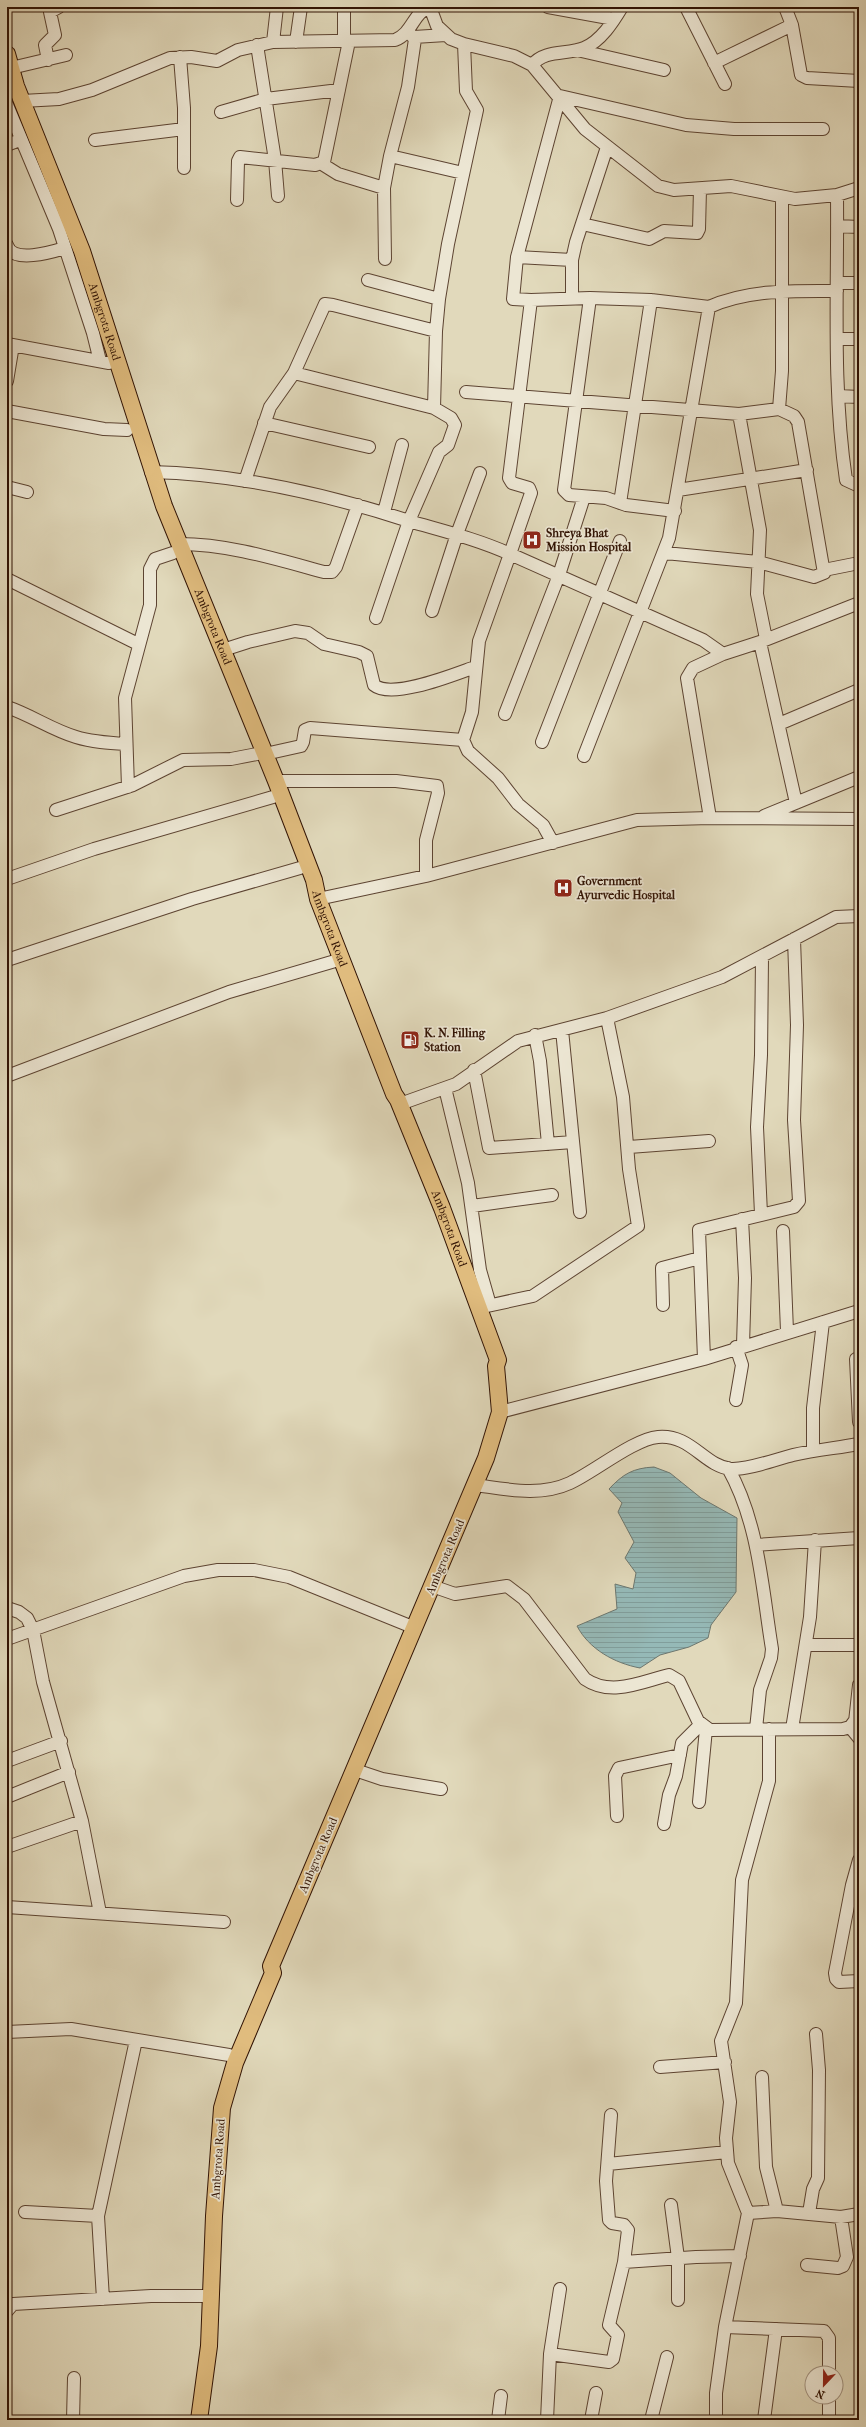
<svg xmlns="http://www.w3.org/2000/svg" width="866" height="2427" font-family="'IM FELL French Canon',serif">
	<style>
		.water { fill: url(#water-rules); stroke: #6d776f }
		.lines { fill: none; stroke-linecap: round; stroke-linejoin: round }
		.minor-casing { stroke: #5d4432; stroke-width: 14 }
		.major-casing { stroke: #311304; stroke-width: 18 }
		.minor { stroke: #ece6d3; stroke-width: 12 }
		.major { stroke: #e0bc7e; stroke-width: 16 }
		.labels { text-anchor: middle; stroke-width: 3.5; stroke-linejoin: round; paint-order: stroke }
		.street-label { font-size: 12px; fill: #311304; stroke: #ece6d3 }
		.poi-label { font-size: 12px; font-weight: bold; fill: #311304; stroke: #ece6d3; text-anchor: start }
	</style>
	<defs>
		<pattern id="water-rules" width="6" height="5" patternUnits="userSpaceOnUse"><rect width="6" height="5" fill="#95b9b7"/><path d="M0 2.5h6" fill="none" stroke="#819e9c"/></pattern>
	</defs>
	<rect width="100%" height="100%" fill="#e1d9bb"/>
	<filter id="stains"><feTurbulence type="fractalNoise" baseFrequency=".005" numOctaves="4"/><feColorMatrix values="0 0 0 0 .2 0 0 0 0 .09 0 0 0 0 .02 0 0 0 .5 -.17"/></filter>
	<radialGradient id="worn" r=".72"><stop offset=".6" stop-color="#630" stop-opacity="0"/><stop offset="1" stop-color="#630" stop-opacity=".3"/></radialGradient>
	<path class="water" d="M654,1467L670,1473L701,1498L737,1518L736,1592L711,1625L708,1638L689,1647L660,1655L640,1668C614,1663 589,1649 577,1626L617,1609L615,1584L633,1589L636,1573L625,1558L634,1542L618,1512L622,1503L609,1489C623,1474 633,1468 654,1467Z"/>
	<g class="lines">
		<g class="minor-casing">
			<path id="minor" d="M430,7L437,26L451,39L464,44L514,56L532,65L585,129L658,186L674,190L731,186L795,199L837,195L859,188
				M548,7L614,19
				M686,7L725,84
				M785,7L792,25L801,75L807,78L859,81
				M408,32L415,39L408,87L390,156L463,173
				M414,37L446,35
				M344,41V7
				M273,42L277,7
				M296,42L301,7
				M257,45L275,160L278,196
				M577,50L664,70
				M180,57L184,108V168
				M48,60L45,45L55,35L50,12L59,7
				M714,63L792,25
				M532,65C545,49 567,55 584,48C601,41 613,22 622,7
				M11,68L66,55
				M22,101L59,99L92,90L170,58L191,57L217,61L238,50L273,42L395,40C413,33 413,12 430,7
				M7,105L59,229L93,333L100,361
				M221,112L266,99L339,90
				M95,140L184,129
				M7,145L20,140
				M322,164L338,174L384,188
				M837,195C838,290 832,386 846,480L859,486
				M237,200L238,161L240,157L315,165L324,162L349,41
				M582,224L649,239L664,231L697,233L699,229L700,189
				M837,226L859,227
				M7,245C12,264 52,252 65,248
				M517,257L572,260
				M385,259L384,188L390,156
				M368,280L439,299
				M837,283H859
				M572,297V260L576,242L607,147
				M590,298L531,300L509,478L512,483L529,488L531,493L510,554L703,640L723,654L693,668L687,678L710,818
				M531,300L513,299L517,257L560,96L686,125L734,129H823
				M837,339H859
				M7,344L109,363
				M294,373L434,408L436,331L439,299L448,244L477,110L466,91L464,44
				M7,381L13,345
				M466,392L739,414
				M839,396L859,397
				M7,411L104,429L127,430
				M264,423L369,447
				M151,472C239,474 326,494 409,521C443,531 477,539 510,554L479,641L472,712L463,740L310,728L305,730L303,742L301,746L265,754
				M245,481L270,407L294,373L325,304L333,305L436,331
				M7,487L27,492
				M678,490L807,470
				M620,503L651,300
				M675,511L626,505L606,498L569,495L564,490L590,298L651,300L709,307
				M384,512L402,445
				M179,544C228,544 276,559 324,572H332L336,567L358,505
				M665,553L758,562L814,577L824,573L798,422L794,416L779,409
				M824,570L859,563
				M7,579L138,644
				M432,611L457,534L480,473
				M376,618L409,521L439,452L448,445L455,425L451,418L434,408
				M766,639L757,594L760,530L739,414L779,409L782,371V198
				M760,642L796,803
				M223,650L248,642L295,631L308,633L324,644L359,652L367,656L374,685C392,700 455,674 475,667
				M723,654L760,642L859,603
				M7,707C31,715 52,730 76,737C92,742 109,743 126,744
				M505,714L559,575L584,497
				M779,724L859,690
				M463,740L468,751L498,778L518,804L543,825L553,843
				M542,742L620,541
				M584,756L669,538L709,307C749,289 794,291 837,291
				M276,781H396L437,786L438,793L426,840V876
				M128,787L125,698L150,605V569L155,559L173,553
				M56,810L133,785L183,760L231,759L257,754
				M764,816L859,777
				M7,879L94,849L273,797
				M318,899L426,876L637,820L710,818L859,819
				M7,960L192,899L300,868
				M607,1018L722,977L836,917L859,916
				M562,1030L580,1212
				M535,1035L540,1061L548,1144
				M474,1070L489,1148L573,1142
				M7,1076L229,992L342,959
				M445,1088L468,1183L480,1270L490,1305
				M400,1104L456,1084L518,1041L607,1018L623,1097L629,1169L638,1226L533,1296L478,1308
				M629,1147L709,1141
				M472,1206L552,1195
				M761,1214L757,1127L761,1055L762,958
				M742,1219L745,1278L743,1345
				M783,1231L787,1331
				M663,1305L662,1268L700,1258
				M736,1347L742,1365L736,1400
				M704,1359L699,1230L794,1207L799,1201L794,1120L797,1025L794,939
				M856,1359L859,1422
				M500,1412L704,1359L859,1311
				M813,1451V1408L823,1322
				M728,1468C759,1523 762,1588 772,1649L771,1658L760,1690L756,1729
				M475,1485C506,1489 540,1497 570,1483C594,1472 634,1439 658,1437C691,1434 704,1466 731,1469C748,1470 777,1459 793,1455C815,1450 837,1448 859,1444
				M756,1545L859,1538
				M432,1586L455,1594L507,1586L524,1599L585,1679C611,1697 641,1682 669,1675L679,1681L698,1721L710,1730L843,1729L850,1727L859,1715
				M7,1608L19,1612L27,1618L33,1630L43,1682L82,1821L100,1913
				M7,1639L184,1576L218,1570H254L289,1577L415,1628
				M807,1645H859
				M855,1722L859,1685
				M850,1727L859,1738
				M792,1729L810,1617L815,1540
				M7,1761L61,1741
				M355,1770L382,1779L441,1789
				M7,1797L69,1772
				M699,1802L706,1729
				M617,1816L615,1776L619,1768L680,1755
				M664,1824L669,1795L676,1776L682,1743L701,1724
				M7,1847L82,1821
				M859,1860L852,1885L835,1973L836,1979L839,1982L859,1981
				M7,1907L224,1922
				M7,2032L71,2029L229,2055
				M660,2067L725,2062
				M762,2077L766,2167L777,2211
				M608,2164L727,2152
				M671,2205L678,2258V2300
				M25,2212L98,2216
				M748,2213L777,2211L841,2217L859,2214
				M809,2213L813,2189L818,2178L819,2070L816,2034
				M624,2262L696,2257L740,2256
				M807,2265L838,2268L843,2266L847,2257L841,2217
				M103,2299L98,2216L136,2040
				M7,2311L13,2304L151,2296H203
				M725,2327L824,2331L829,2338V2373
				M550,2354L609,2362L613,2359L618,2335L609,2325L624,2262L628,2230L624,2225L612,2223L609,2220L606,2181L611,2115
				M73,2420L74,2378
				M498,2420L501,2396
				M547,2420L550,2354L560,2289
				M591,2420L596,2393
				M651,2420L667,2357
				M716,2420V2393L725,2327L748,2213L728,2163L726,2138L730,2102L721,2041L736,2003L742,1880L769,1781V1729
				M764,2420L776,2329
				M829,2420V2397"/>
		</g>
		<g class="major-casing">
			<g id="major">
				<path id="s1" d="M7,54L16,86L82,251L164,506L276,781L314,880L318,899L394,1094L398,1100L442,1208L498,1360L496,1366L500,1412L486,1458L271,1966L273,1973L235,2063L222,2108L214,2216L209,2346L199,2420"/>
			</g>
		</g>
		<use href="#minor" class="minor"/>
		<use href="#major" class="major"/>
	</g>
	<defs>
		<g id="hospital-square" transform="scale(1)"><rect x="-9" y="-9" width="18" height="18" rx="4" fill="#8f2418" stroke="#ece6d3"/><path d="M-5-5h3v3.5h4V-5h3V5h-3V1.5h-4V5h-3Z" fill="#fff"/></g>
		<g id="fuel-square" transform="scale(1)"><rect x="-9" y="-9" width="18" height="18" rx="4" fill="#8f2418" stroke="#ece6d3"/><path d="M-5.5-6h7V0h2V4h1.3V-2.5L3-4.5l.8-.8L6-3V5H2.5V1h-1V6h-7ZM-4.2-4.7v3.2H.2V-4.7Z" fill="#fff"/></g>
	</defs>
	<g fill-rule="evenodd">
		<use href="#hospital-square" x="532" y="540"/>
		<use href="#hospital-square" x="563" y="888"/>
		<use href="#fuel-square" x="410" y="1040"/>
	</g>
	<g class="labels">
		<g class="street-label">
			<text dy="4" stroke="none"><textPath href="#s1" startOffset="285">Ambgrota Road</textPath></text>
			<text dy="4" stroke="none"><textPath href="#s1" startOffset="609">Ambgrota Road</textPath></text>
			<text dy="4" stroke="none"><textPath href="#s1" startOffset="933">Ambgrota Road</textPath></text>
			<text dy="4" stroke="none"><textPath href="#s1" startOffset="1256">Ambgrota Road</textPath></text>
			<text transform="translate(445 1557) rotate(-67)" y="4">Ambgrota Road</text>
			<text transform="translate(318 1855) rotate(-67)" y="4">Ambgrota Road</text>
			<text transform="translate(218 2159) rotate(-86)" y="4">Ambgrota Road</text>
		</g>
		<g class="poi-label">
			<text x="546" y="537">Shreya Bhat<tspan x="546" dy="14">Mission Hospital</tspan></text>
			<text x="577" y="885">Government<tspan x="577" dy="14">Ayurvedic Hospital</tspan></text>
			<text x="424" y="1037">K. N. Filling<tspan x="424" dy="14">Station</tspan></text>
		</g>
	</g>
	<rect width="866" height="2427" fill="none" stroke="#e1d9bb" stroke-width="24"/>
	<rect x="8" y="8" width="850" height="2411" fill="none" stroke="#311304" stroke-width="2"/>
	<rect x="12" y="12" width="842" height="2403" fill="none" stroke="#311304"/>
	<g transform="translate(824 2385) rotate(202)"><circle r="19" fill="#ece6d3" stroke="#a19280"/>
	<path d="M0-3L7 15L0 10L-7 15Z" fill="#8f2418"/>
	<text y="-6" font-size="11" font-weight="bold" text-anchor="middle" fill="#311304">N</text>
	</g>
	<rect width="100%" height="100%" filter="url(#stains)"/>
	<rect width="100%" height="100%" fill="url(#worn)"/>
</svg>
